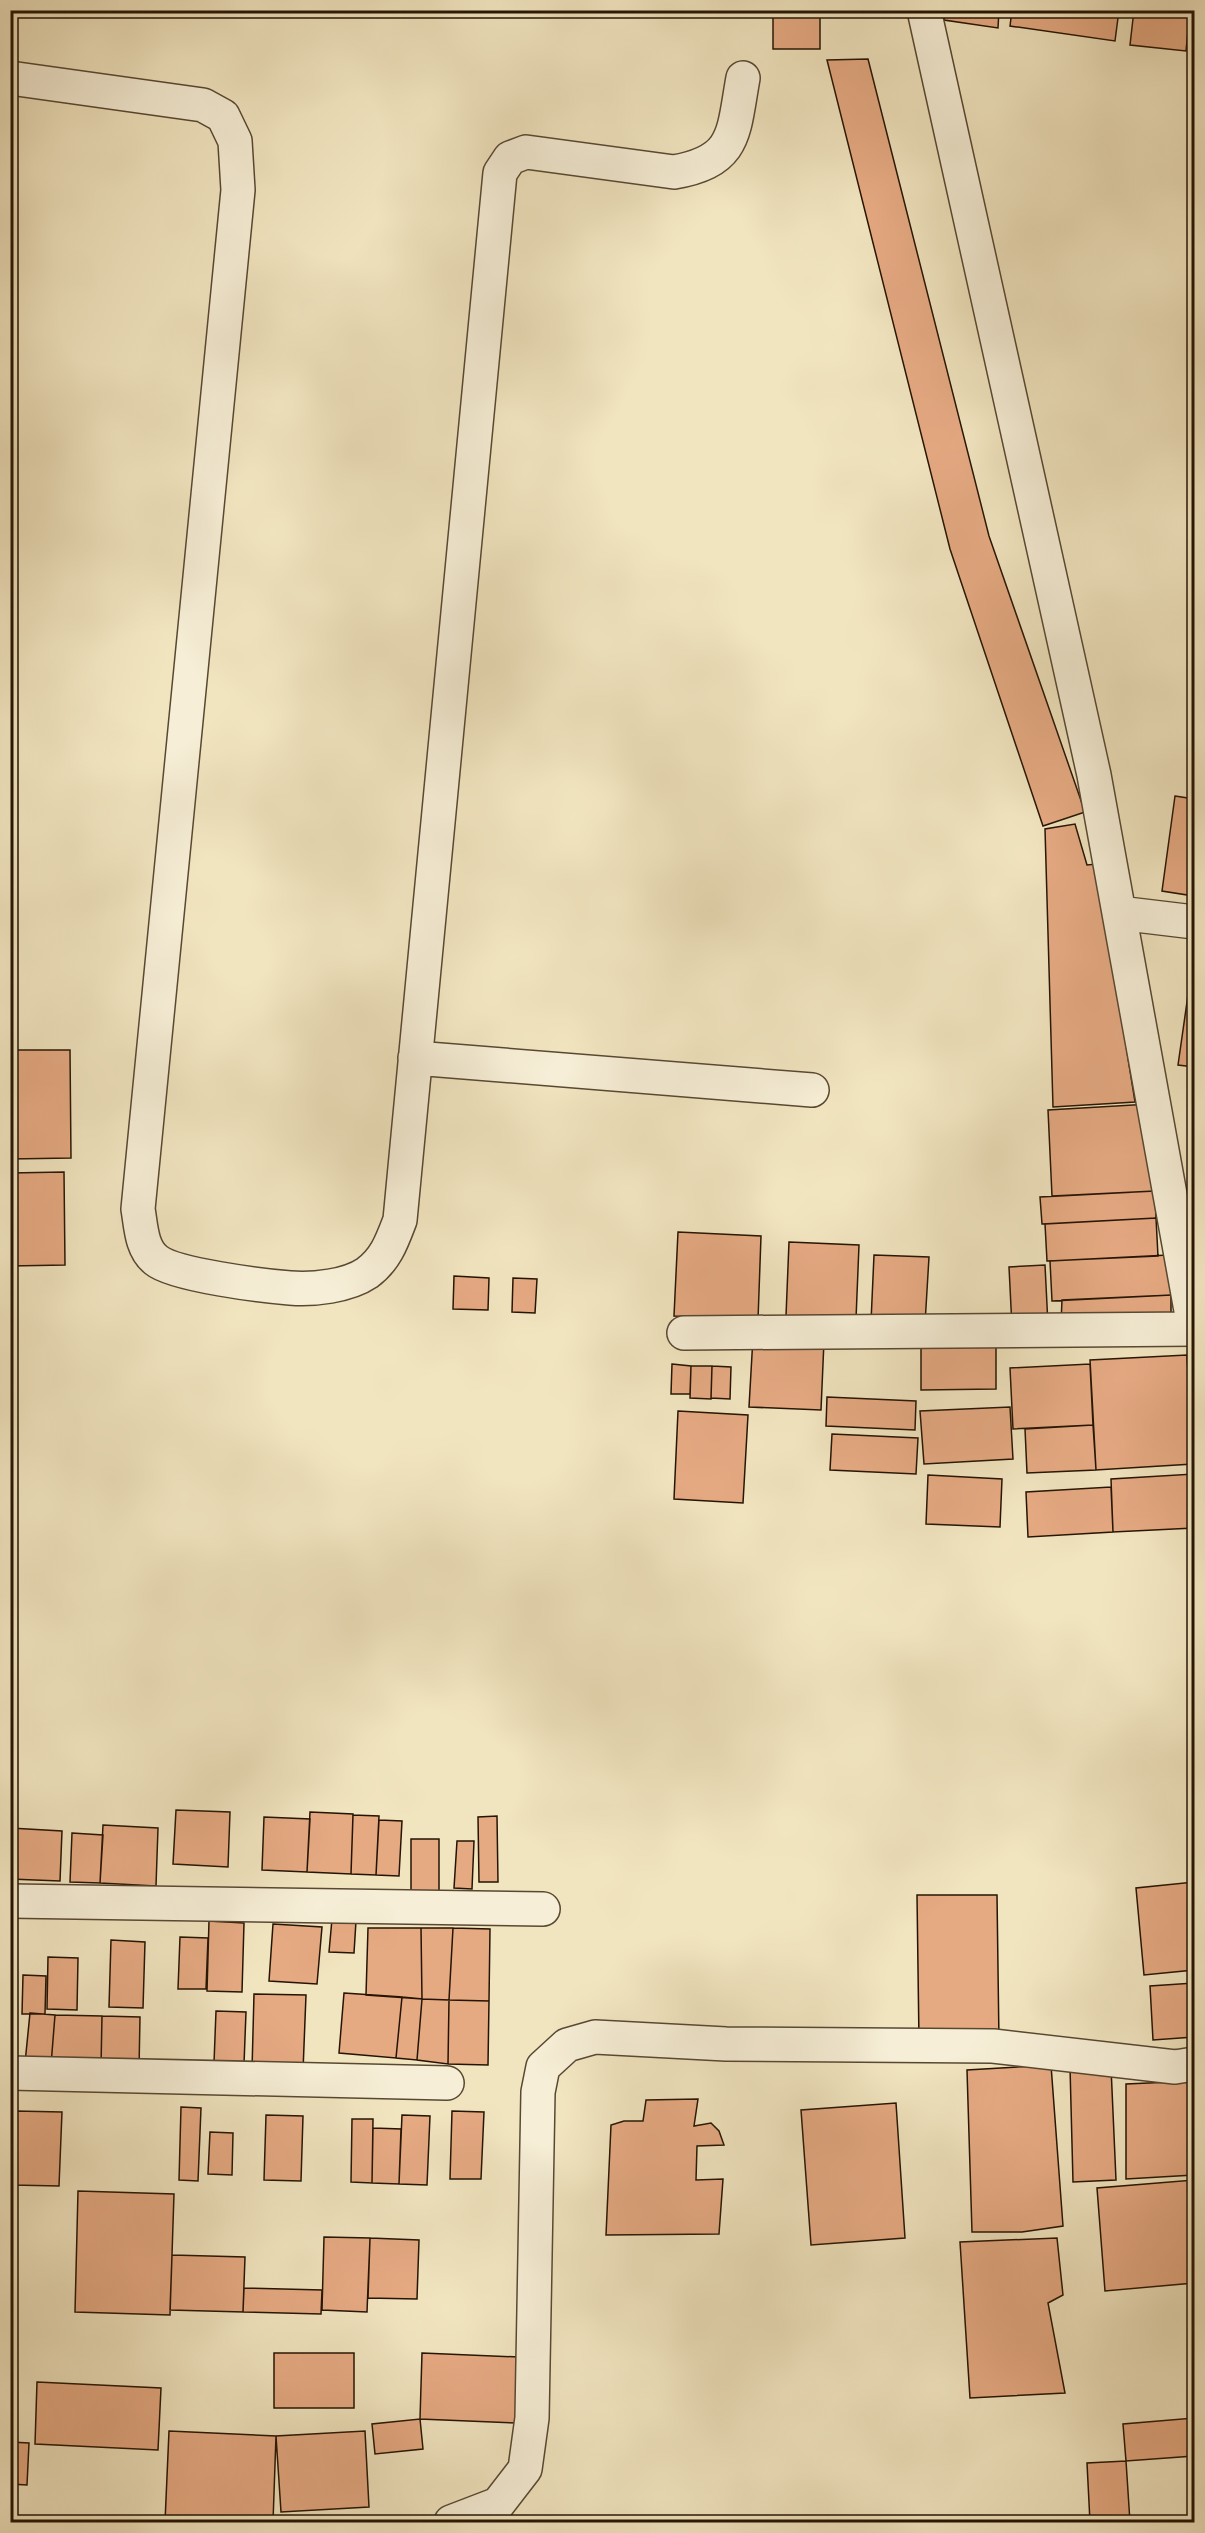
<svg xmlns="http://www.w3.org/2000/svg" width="1205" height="2533" font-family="'Libre Caslon Text',serif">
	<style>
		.building { fill: #e6aa83; stroke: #251403; stroke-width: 1.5 }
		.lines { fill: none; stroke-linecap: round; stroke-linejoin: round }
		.minor-casing { stroke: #584832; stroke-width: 36 }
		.minor { stroke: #f6eed6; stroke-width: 33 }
	</style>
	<rect width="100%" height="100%" fill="#f1e5c0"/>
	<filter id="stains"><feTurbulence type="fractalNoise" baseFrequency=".00333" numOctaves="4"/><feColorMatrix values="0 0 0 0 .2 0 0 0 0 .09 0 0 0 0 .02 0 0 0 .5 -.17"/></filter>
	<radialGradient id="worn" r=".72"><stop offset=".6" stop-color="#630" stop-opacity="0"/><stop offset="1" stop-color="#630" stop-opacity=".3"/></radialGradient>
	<path class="building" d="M773,10H820V49H773Z
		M945,10H999L998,28L944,20Z
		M1012,10H1119L1115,41L1010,26Z
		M1134,10H1190L1186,51L1130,45Z
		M868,59L989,536L1085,812L1043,826L950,549L827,60Z
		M1175,796L1194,799V896L1162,891Z
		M1075,824L1087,865L1097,864L1135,1102L1053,1107L1045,829Z
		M1190,981H1194V1067L1178,1065Z
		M10,1050H70L71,1158L10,1159Z
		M1150,1104L1155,1191L1052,1196L1048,1110Z
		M64,1172L65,1265L10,1266V1173Z
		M1155,1191L1156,1218L1042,1224L1040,1197Z
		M1156,1218L1158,1256L1047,1261L1045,1224Z
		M678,1232L761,1236L758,1320L674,1316Z
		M789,1242L859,1245L856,1319L786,1316Z
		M874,1255L929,1257L925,1324L871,1322Z
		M1168,1255L1171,1295L1052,1301L1050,1261Z
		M1045,1265L1048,1325L1012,1327L1009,1267Z
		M454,1276L489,1278L488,1310L453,1309Z
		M513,1278L537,1279L535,1313L512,1312Z
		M1171,1295V1324L1061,1323L1062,1300Z
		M753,1337L824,1341L821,1410L749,1407Z
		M996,1343V1389L921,1390V1344Z
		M1187,1355L1193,1464L1096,1470L1090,1360Z
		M672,1364L691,1366L690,1394H671Z
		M1090,1364L1093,1425L1013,1429L1010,1368Z
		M691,1366H712L711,1399L690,1398Z
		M712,1366L731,1367L730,1399L711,1398Z
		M827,1397L916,1401L915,1430L826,1426Z
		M1010,1407L1013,1459L924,1464L920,1411Z
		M678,1411L748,1415L743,1503L674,1499Z
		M1093,1425L1096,1470L1027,1473L1025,1429Z
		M832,1434L918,1438L916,1474L830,1470Z
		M1194,1474V1528L1113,1532L1111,1479Z
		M928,1475L1002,1479L1000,1527L926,1524Z
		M1111,1487L1113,1532L1028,1537L1026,1492Z
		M176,1810L230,1812L228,1867L173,1864Z
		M310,1812L353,1814L351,1874L307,1872Z
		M353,1815L379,1816L376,1875L351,1874Z
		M497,1816L498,1882H479L478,1817Z
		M264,1817L310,1819L307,1872L262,1870Z
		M379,1820L402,1821L399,1876L376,1875Z
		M103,1825L158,1828L156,1886L100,1883Z
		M10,1828L62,1831L60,1881L10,1879Z
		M72,1833L103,1835L100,1883L70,1882Z
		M411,1839H439V1897H411Z
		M457,1841H474L472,1889L454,1888Z
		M1194,1882V1970L1144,1975L1136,1888Z
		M917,1895H997L999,2041H919Z
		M332,1919L356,1921L354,1953L329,1952Z
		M209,1921L244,1923L242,1992L207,1991Z
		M273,1924L322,1927L317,1984L269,1981Z
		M368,1928H421L422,1999L366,1995Z
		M421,1928H453L449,2000L422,1999Z
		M453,1928L490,1929L489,2001L449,2000Z
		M180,1937L208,1938L206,1989H178Z
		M111,1940L145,1942L143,2008L109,2007Z
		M48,1957L78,1958L77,2010L47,2009Z
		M23,1975L46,1976L45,2014H22Z
		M1194,1983V2037L1153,2040L1150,1986Z
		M344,1993L402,1997L396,2058L339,2053Z
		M254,1994L306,1995L303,2071L252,2070Z
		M402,1997L422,1999L417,2060L396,2058Z
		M422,1999L449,2000L448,2064L417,2060Z
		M449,2000L489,2001L488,2065L448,2064Z
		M216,2011L246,2012L244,2064L214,2063Z
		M30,2013L55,2015L51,2065L25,2063Z
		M55,2015L102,2016L101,2067L51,2065Z
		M102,2016L140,2017L139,2069L101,2067Z
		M1051,2065L1063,2226L1022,2232H972L967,2070Z
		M1070,2067H1111L1116,2180L1073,2182Z
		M1194,2081V2175L1126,2179V2084Z
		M698,2099L694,2126L711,2123L719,2131L724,2145L697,2146L696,2180L723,2179L719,2234L606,2235L611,2125L624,2121H643L646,2100Z
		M896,2103L905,2238L811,2245L801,2110Z
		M181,2107L201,2108L198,2181L179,2180Z
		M15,2111L62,2112L59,2186L12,2185Z
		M452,2111L484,2112L481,2179H450Z
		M266,2115L303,2116L301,2181L264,2180Z
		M402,2115L430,2116L427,2185L399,2184Z
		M352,2119H373L372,2183L351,2182Z
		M373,2128L401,2129L399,2184L372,2183Z
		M210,2132L233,2133L232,2175L208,2174Z
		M1194,2180V2283L1105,2291L1097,2188Z
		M78,2191L174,2194L170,2315L75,2312Z
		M324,2237L370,2238L367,2312L322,2310Z
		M370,2238L419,2240L417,2299L368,2298Z
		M1057,2238L1063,2295L1048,2303L1065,2393L970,2398L960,2242Z
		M172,2255L245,2257L243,2312L170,2310Z
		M244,2288L322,2290L321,2314L243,2312Z
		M274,2353H354V2408H274Z
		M422,2353L519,2357L517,2423L420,2419Z
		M37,2382L161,2388L158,2450L35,2444Z
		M1194,2418V2456L1126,2461L1123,2424Z
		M420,2419L423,2449L375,2454L372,2424Z
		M169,2431L276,2436L273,2522H165Z
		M365,2431L369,2507L281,2512L276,2436Z
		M10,2442L29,2443L27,2485L10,2484Z
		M1126,2461L1130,2522H1090L1087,2463Z"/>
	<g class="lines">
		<g class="minor-casing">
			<path id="minor" d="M924,10L1094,775L1194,1327
				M10,78L203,105L223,116L235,141L238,190L138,1209C141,1226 141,1248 156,1260C174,1275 264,1286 290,1288C313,1290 348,1286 367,1273C386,1259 392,1241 400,1220L500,173L510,158L526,152L674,172C737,161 733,133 743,78
				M1119,913L1194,922
				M415,1058L812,1090
				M684,1333L1194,1329
				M10,1901L543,1909
				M10,2073L447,2083
				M451,2522L498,2504L525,2469L532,2418L538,2092L543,2067L567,2045L595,2037L726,2044L993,2046L1175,2067L1194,2064"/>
		</g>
		<use href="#minor" class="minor"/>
	</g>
	<rect width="1205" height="2533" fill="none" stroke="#f1e5c0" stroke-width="36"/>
	<rect x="12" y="12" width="1181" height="2509" fill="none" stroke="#251403" stroke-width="3"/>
	<rect x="18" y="18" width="1169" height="2497" fill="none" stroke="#251403" stroke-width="1.5"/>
	<rect width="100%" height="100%" filter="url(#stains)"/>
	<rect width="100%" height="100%" fill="url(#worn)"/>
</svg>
